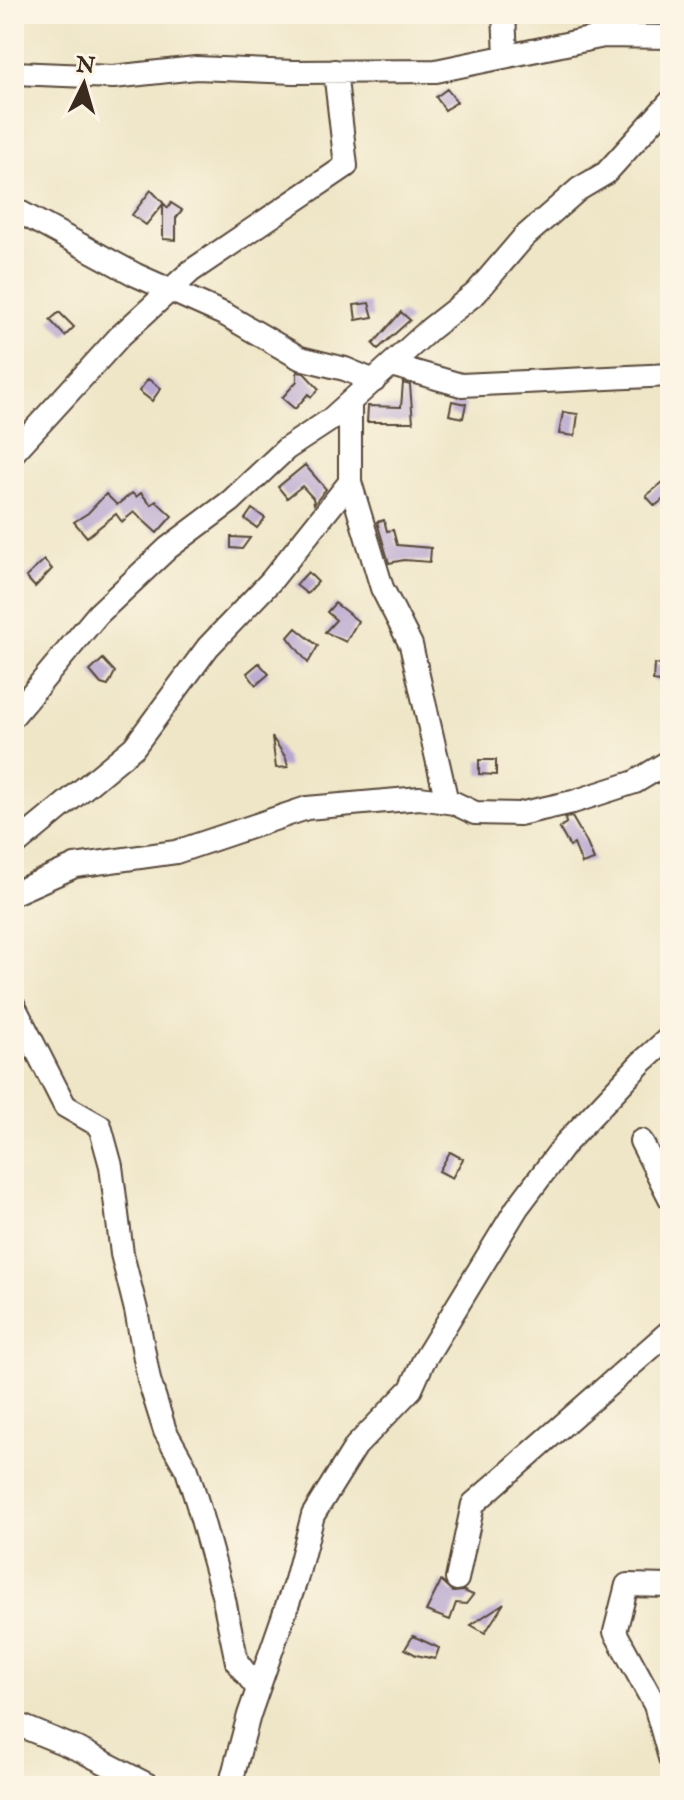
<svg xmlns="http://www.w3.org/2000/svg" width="684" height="1800" font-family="'IM FELL English',serif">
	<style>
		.building { fill: #b7a6d0 }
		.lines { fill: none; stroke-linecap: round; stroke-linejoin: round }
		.minor-casing { stroke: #564638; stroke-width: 26 }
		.minor { stroke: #fff; stroke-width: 22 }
	</style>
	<rect width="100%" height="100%" fill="#fcf5e5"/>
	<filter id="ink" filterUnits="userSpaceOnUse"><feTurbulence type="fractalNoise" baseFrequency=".0125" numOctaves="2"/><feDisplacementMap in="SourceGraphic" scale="16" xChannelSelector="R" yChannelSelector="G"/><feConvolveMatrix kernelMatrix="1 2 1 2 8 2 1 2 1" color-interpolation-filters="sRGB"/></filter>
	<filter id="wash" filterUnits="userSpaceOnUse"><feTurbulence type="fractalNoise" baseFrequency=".006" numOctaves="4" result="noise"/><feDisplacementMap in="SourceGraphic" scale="32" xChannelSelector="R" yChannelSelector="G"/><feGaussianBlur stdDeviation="1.8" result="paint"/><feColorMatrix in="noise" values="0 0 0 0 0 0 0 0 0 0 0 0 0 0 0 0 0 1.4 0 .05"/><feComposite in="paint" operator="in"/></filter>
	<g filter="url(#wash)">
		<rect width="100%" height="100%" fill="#efe6c8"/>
		<g id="blocks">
			<path class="building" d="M447,89L457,102L445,110L436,97Z
				M151,190L168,208L171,203L182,210L176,218V240L163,239V204L146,225L132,215Z
				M369,303L373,317L356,320L354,305Z
				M59,312L74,327L65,336L50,320Z
				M401,312L410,320L378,349L373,344Z
				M297,372L304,373L319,389L311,397L308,394L295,409L282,398L297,381Z
				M148,379L161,388L152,401L139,391Z
				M403,383L410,385L413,422H367L368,406L401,407Z
				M452,401L466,404L463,418L449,415Z
				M563,412L578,414L575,436L559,434Z
				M305,465L326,489L314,504L313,498L302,486L287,498L278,487Z
				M663,482L670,494L655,506L646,496Z
				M132,493L136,497L141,493L151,505L156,501L172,516L157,533L134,512L122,522L116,514L87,537L74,522L88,513L106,494L117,505Z
				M252,509L265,518L257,528L245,519Z
				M384,520L387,531L393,530L397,545L431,548L430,562L404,560L389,563L377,522Z
				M231,537L250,538L242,549L231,548Z
				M44,560L52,569L35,587L26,577Z
				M308,572L318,582L307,594L296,585Z
				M335,603L358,621L346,642L325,632L336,620L327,612Z
				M296,628L318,646L308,663L288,637Z
				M103,659L115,672L108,686L101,684L90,671Z
				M259,663L269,674L256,685L247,673Z
				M654,664L669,666L667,683L653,681Z
				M272,737L286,758L288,767L276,768Z
				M479,760H496V775L479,774Z
				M572,817L586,841L594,860L582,864L574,844L570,847L559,828L566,823L565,818Z
				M450,1152L463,1159L452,1178L439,1171Z
				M441,1581L453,1592L464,1591L473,1595L466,1604L456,1603L450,1620L426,1611Z
				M504,1603L485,1633L471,1625Z
				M413,1636L439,1648L435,1659L416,1655L405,1649Z"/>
		</g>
	</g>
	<g filter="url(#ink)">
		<use href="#blocks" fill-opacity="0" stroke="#564638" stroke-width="2"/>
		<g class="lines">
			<g class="minor-casing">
				<path id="minor" d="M504,14L506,56
					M14,73L113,77L196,68L294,72L436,71L604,36L670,37
					M14,209L136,275L226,315L300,358L345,369L374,381
					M391,365L461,385L670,375
					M14,452L120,336L191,271L346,166L335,71
					M350,482L382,588L411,645L447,802
					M14,715L98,614L168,548L231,501L286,449L330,420L430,329L476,293L524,237L579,189L606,173L670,102
					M14,846L134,747L208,647L271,581L350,482V402
					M14,893L75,866L176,852L307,808L420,798L454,803L475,813L519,814L573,802L635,782L670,761
					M14,1006L65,1106L100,1126L111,1166L122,1254L136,1310L149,1380L165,1431L187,1470L198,1505L223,1595L237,1662L258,1689
					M641,1141L670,1198
					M457,1579L473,1504L670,1331
					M670,1586L627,1585L615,1632L655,1705L670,1758
					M14,1723L80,1750L150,1786
					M230,1786L249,1715L296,1580L313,1515L356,1446L411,1389L423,1362L517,1208L565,1144L641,1063L670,1037"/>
			</g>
			<use href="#minor" class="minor"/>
		</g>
	</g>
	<rect width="684" height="1800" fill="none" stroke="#fcf5e5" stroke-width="48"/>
	<g transform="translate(84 84) rotate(5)" stroke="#fcf5e5" stroke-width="6" paint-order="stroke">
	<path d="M0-6L14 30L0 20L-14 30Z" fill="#3b2a1e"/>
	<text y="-12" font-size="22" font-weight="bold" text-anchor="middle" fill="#3b2a1e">N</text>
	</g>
</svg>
